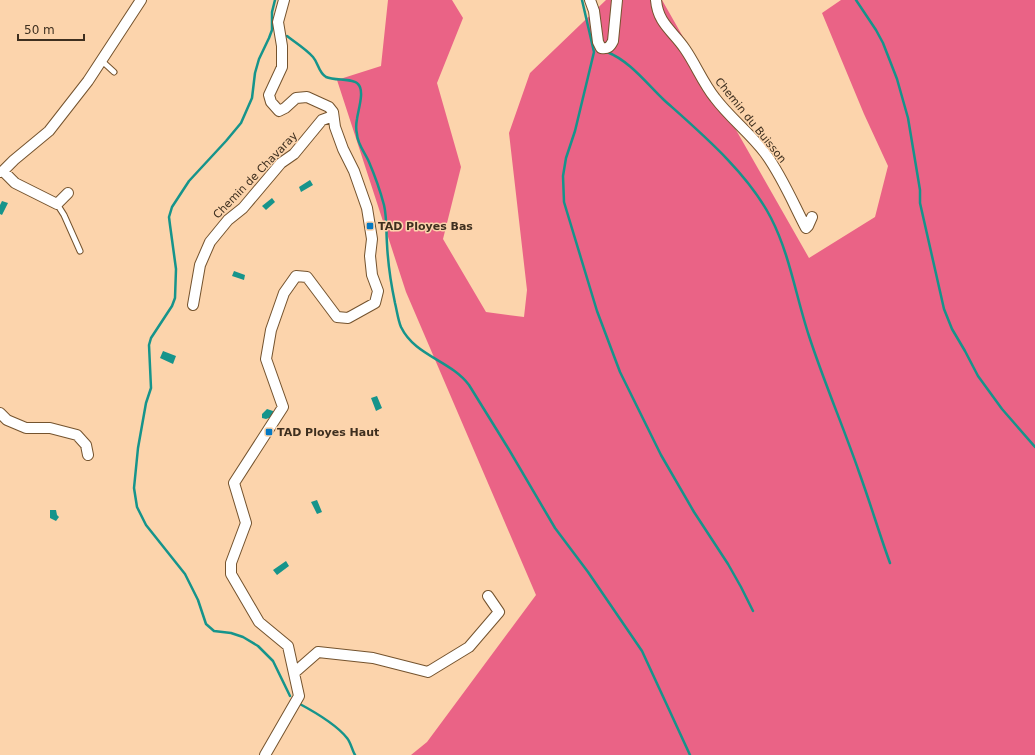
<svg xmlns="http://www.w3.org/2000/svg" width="1035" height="755" font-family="'DejaVu Sans',sans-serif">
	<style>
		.forest { fill: #ea6386 }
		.water { fill: #16948b }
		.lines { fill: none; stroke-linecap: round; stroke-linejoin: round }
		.stream { stroke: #16948b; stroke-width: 2.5 }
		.lane-casing { stroke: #74532e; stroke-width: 7 }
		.street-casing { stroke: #74532e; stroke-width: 12 }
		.lane { stroke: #fff; stroke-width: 5 }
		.street { stroke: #fff; stroke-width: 10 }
		.poi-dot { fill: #0478c2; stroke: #fcd4ac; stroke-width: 1.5 }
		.labels { text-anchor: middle; stroke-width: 3; stroke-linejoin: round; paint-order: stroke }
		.street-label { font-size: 11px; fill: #3e2f1f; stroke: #fcd4ac }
		.poi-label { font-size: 11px; font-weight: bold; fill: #3e2f1f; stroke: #fcd4ac; text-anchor: start }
	</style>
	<rect width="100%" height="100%" fill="#fcd4ac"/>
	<path class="forest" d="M388,0H452L463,18L437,83L461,167L443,239L486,312L524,317L527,290L509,133L530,73L606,0H662L809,258L875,217L888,166L864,114L822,13L841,0H1035V755H411L427,742L536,595L406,292L337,80L381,66Z"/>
	<path class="water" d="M310,180L313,185L301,192L299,187Z
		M272,198L275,202L266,210L262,206Z
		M2,201L8,203L2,215L0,214V205Z
		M234,271L245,275L244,280L232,276Z
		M163,351L176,356L173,364L160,358Z
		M377,396L382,408L376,411L371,398Z
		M267,409L273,411L274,416L266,419L262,418V414Z
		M317,500L322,512L317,514L311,502Z
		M50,510H56L57,515L59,517L56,521L50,518Z
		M286,561L289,566L277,575L273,570Z"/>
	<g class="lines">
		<path class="stream" d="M275,0L272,12V30L269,38L259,59L255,73L252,98L241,123L226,141L189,181L172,207L169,217L170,225L176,269L175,298L172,306L151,338L149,345L151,388L146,403L138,448L134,488L137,507L146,525L185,574L198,600L206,624L214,631L231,633L243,637L258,646L273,661L290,696
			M582,0L594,52L575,131L566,158L563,176L564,202L567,212L597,311L620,372L661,455L694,512L728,564L741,587L753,611
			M856,0L876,30L883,43L897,79L908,118L920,190V203L944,309L952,329L965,351L978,376L1002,409L1035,447
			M287,36C296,43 306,49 313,57C319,64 318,72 326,77C335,81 353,78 358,84C365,91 358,110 357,119C356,124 356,130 357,134C357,143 365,153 369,162C375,176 380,190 384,205C387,218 386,230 387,244C388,264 391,284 395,303C397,311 398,320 401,327C415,356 450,360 469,385L508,448L555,528L588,572L642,651L690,755
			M607,52C630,61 647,84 664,100C702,134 748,173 771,218C790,255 796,297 809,336C824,382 843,426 859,472C870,502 879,533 890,563
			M298,703C313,711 336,724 347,738C351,743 352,750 355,755"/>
		<g class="lane-casing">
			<path id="lane" d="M102,61L114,72
				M57,204L64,215L80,251"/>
		</g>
		<g class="street-casing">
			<path id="street" d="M590,0L594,11L598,42L601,48C608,49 610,47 613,41L617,0
				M656,0C658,24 673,31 685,49C696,65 703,83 715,98C730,118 750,133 765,153C782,176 793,203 806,228L808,226L812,217
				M3,171L15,183L57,204L68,193
				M0,172L3,171L14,160L49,131L88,81L141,0
				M193,305L200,265L210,242L228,220L243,208L281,163L294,154L322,120L333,116
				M0,413L7,420L26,428H50L77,435L86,445L88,455
				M294,673L318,652L373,658L428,672L469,647L499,612L488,596
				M265,755L299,696L288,646L259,622L231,574V563L246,523L234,483L283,407L266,359L271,330L284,293L296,276L307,277L337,317L348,318L375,303L378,291L372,275L370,256L372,239L367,208L354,171L343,149L335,127L333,112L329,107L307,97L296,98L285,108L279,111L271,102L269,95L282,67V46L278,22L284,0"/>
		</g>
		<use href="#lane" class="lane"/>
		<use href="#street" class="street"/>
	</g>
	<g class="poi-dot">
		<rect x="366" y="222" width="8" height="8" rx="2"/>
		<rect x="265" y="428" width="8" height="8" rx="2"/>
	</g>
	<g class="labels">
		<g class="street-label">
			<text transform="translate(751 120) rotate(51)" y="4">Chemin du Buisson</text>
			<text transform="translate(255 175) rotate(-46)" y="4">Chemin de Chavaray</text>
		</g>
		<g class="poi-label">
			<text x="378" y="230">TAD Ployes Bas</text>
			<text x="277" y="436">TAD Ployes Haut</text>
		</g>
	</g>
	<path d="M18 34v6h66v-6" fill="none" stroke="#3e2f1f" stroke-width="2"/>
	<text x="24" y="34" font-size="12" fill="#3e2f1f" stroke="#fcd4ac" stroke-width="3" paint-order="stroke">50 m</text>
</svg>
